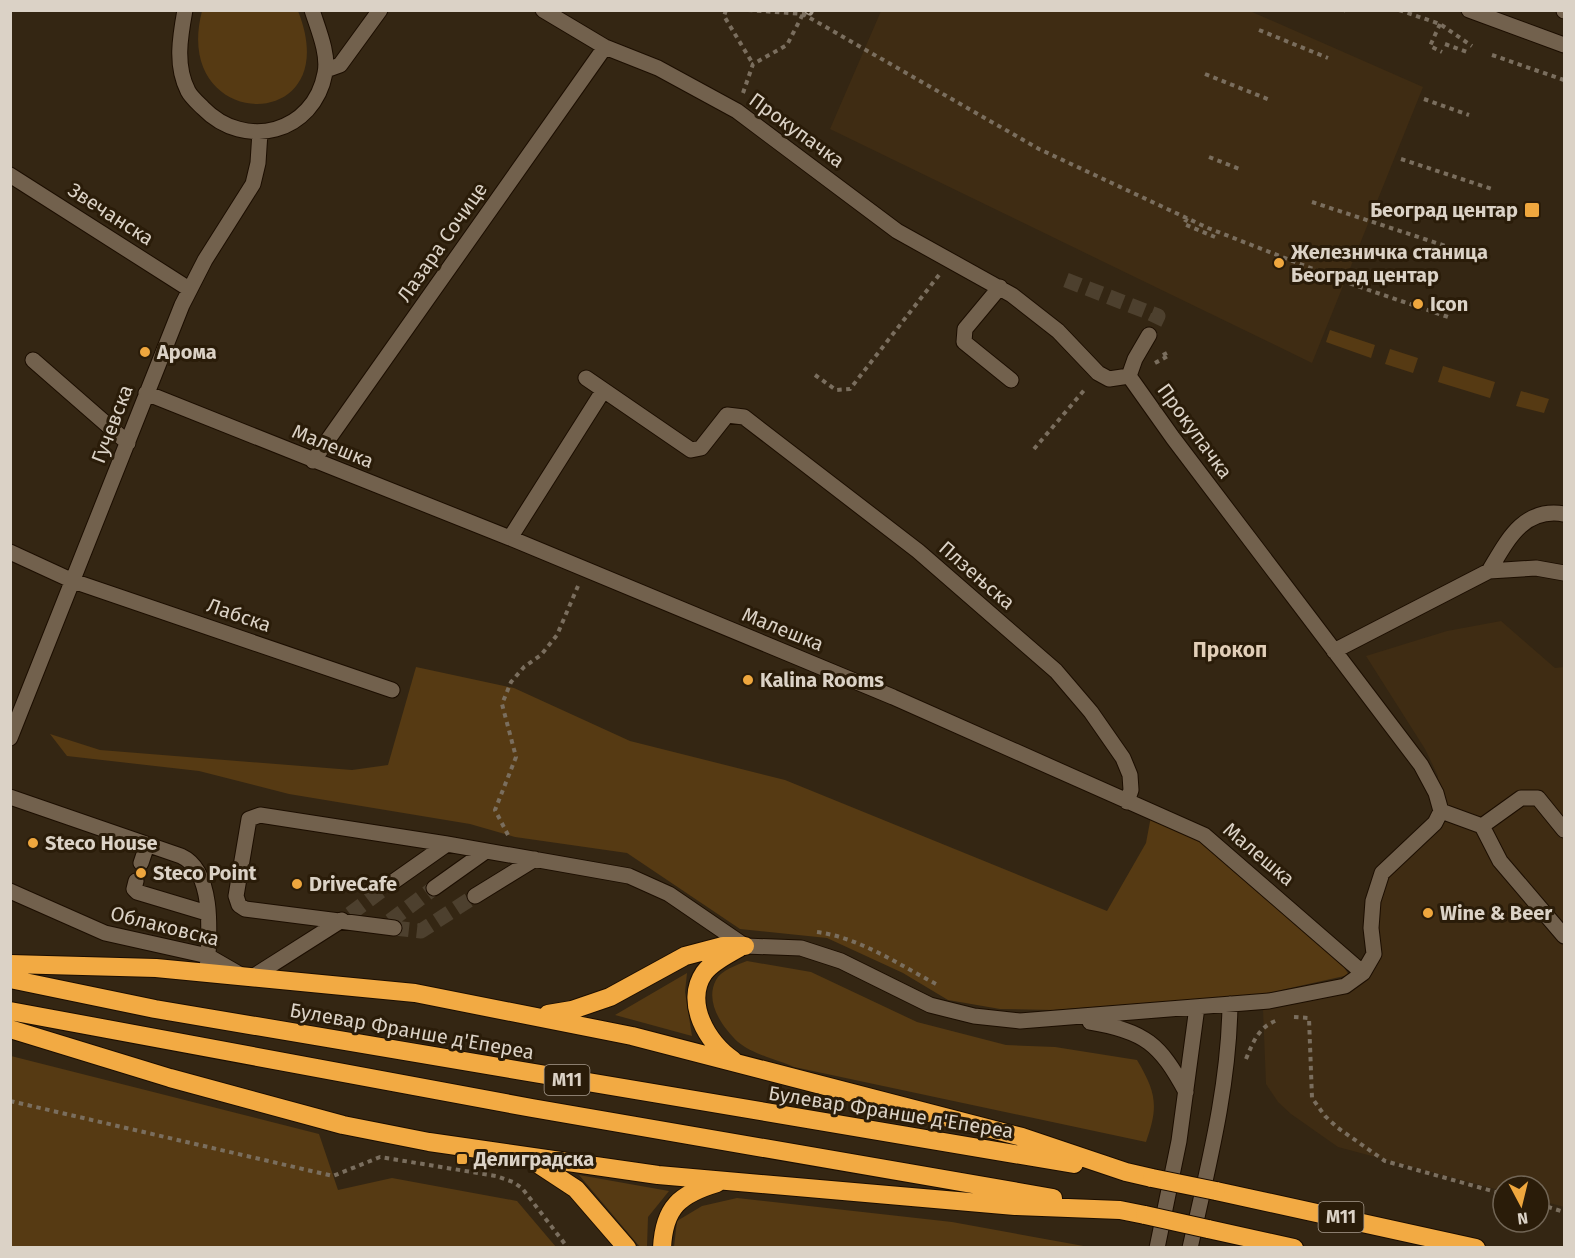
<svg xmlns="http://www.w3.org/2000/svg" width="1575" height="1258" font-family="'Fira Sans',sans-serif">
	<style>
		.built { fill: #3f2c13 }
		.green { fill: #563a13 }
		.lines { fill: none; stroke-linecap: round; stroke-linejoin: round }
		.minor-tunnel { stroke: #4d402e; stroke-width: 15; stroke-dasharray: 15 8; stroke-linecap: butt }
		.minor-casing { stroke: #1c0e00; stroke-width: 17 }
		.highway-casing { stroke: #1c0e00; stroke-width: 20 }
		.path { stroke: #7a6e5e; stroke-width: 4; stroke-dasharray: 4.5 4.5; stroke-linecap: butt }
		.minor { stroke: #72614d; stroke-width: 15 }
		.highway { stroke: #f2aa43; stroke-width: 18 }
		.rail-casing { stroke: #9c9182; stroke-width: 7 }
		.rail { stroke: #2a1c09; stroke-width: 4.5; stroke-dasharray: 14; stroke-linecap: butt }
		.highway-bridge-casing { stroke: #1c0e00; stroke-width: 20; stroke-linecap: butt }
		.highway-bridge { stroke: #f2aa43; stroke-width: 18 }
		.poi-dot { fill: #efa73e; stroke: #2a1c09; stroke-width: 2 }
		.labels { text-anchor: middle; stroke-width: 6; stroke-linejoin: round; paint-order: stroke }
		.shield { fill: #2a1c09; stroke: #a69b8d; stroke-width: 1.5 }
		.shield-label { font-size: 18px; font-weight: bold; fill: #dbd2c6 }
		.street-label { font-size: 20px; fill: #dbd2c6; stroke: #2a1c09 }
		.poi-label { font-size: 20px; font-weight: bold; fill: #dbd2c6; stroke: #2a1c09; text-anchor: start }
		.neighbourhood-label { font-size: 21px; font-weight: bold; fill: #e1ceb7; stroke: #2a1c09 }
	</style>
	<rect width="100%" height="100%" fill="#342613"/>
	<path class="built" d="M881,11H1250L1423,87L1312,363L830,129Z
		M1501,621L1555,668L1564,667V1207L1539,1200V1186H1503V1191L1338,1147L1291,1114L1278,1102L1266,1084L1262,985L1297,995L1363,973L1382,873L1435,823L1438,776L1425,749L1366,656L1447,631Z"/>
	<path class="green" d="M202,11H298C348,136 170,134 202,11Z
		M1330,330L1375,345L1371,358L1326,342Z
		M1390,349L1418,358L1413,373L1385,364Z
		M1443,366L1495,382L1490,398L1438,382Z
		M1521,391L1549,399L1544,413L1516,406Z
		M416,667L514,688L630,741L785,780L1107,911L1146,843L1152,811L1220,842L1315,923L1349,975L1263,994L1054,1010L1000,1009L948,1000L903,973L827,938L740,929L627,853L515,837L470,824L289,794L199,771L67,756L50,734L100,750L352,770L388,765Z
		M747,961L811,972L917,1022L1006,1045L1055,1047L1137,1060C1156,1092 1159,1106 1146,1142L794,1067C778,1060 752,1054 738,1042C723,1028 704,1002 716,980C721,970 737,965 747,961Z
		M687,973L685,992L692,1036L615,1015Z
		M11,1056L319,1134L338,1190L392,1178L517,1201L556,1247H11Z
		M579,1175L669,1191L648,1217L647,1247H640Z
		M737,1198L952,1222L1089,1247H674L677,1221L702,1206Z"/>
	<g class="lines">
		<path class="minor-tunnel" d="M1066,280L1158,316L1149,335
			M350,914L393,882
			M390,921L434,888
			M394,928L421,931L475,896"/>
		<g class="minor-casing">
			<path id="minor" d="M185,10C180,37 175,66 188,91C191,97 198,103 203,108C245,151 314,133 325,73C329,54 318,29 312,10
				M543,10L605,47L658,68L737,111L897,231L1012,295L1058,331L1098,373L1109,379L1129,376
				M1469,10L1564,45
				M1564,10V11
				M326,70L340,65L380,10
				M10,175L189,289
				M1000,287L965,329L964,342L1011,380
				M33,360L128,443
				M1129,376L1135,359L1149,335
				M586,378L691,450L701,448L727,415L744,417L918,551L1056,671L1091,712L1123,758L1130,775L1131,790L1127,802
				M146,393L510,538L893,697L1204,835L1363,973
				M313,461L605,47
				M510,538L603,391
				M10,552L73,581L392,690
				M1489,571C1507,541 1523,507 1564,514
				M1334,651L1489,571L1536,568L1564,573
				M10,738L182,305L205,260L253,184L258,163L260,132
				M10,797L181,856C216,872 209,939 207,972
				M1441,811L1482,826L1521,798H1538L1564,830
				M1482,826L1500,861L1564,936
				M141,863L147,845
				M136,881L134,889L137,892L207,913
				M393,882L447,844
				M434,888L486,851
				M10,891L105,933L208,956L241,975
				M475,896L535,859
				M394,928L245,909L239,905L236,896L249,819L260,815L447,844L629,876L669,894L745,946L801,948L841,961L930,1005L974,1016L1020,1021L1269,1001L1345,986L1363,973L1374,954L1371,928L1373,901L1382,873L1435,823L1441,811L1436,793L1421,765L1173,438L1129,376
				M254,976L342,920
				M1090,1022C1145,1031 1160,1044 1186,1092
				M1157,1248L1179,1141L1197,1007
				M1190,1248C1208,1167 1229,1087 1230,1004"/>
		</g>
		<g class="highway-casing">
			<path id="highway" d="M10,964L156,968L415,993L632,1036L1022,1137L1126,1172L1152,1178
				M10,979L155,1009L1074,1164
				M10,1011L532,1108L1053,1198
				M548,1014L572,1010L610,997L685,956L723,946H745
				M10,1029L170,1078L343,1125L429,1142L658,1175L1015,1206L1120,1210L1145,1215
				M733,1060C707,1043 684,1002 704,973C712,962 727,955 739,948
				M538,1164L576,1189L627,1248
				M1216,1191L1476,1248
				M1208,1229L1294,1248
				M662,1248C664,1207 680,1194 717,1183"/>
		</g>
		<path class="path" d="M726,10L724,16L753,64
			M748,10L803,14L1039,149L1208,228L1354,285L1448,317
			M1345,10L1346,11
			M1399,10L1440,24L1472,46
			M1440,24L1430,46L1442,52
			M1259,30L1328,58
			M1445,44L1467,52
			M1492,55L1564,80
			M1205,74L1270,100
			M743,93L753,64L787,45L803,14
			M1424,99L1469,115
			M1209,157L1242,170
			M1401,159L1495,190
			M1312,202L1473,255
			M1187,218L1184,224L1215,237
			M1155,363L1168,356L1167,353L1159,357
			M815,375L836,390L850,389L939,275
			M1034,449L1086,388
			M508,835L495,810L516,757L502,704L511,682L524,667L541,655L557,635L578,586
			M817,932C861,938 899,965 938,985
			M1294,1017L1309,1018L1312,1098L1325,1116L1338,1128L1385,1161L1503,1194
			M1246,1059C1253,1042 1259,1026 1278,1020
			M10,1101L333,1176L380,1157L496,1176L513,1182L522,1188L568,1248
			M1539,1204L1564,1212"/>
		<use href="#minor" class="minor"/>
		<use href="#highway" class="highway"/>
		<g class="rail-casing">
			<path id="rail" d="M807,10L810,12"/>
		</g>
		<use href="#rail" class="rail"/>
		<g class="highway-bridge-casing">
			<path id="highway-bridge" d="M1152,1178L1216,1191
				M1145,1215L1208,1229"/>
		</g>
		<use href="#highway-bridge" class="highway-bridge"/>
	</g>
	<g class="poi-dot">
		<rect x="1524" y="202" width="16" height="16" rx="3"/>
		<circle cx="1279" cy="263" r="6"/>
		<circle cx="1418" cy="304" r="6"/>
		<circle cx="145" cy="352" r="6"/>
		<circle cx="748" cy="680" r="6"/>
		<circle cx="33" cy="843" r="6"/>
		<circle cx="141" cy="873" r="6"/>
		<circle cx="297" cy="884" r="6"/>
		<circle cx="1428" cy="913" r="6"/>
		<rect x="456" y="1153" width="12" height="12" rx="3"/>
	</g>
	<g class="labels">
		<g class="shield">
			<rect x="544.5" y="1065" width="45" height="30" rx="4.5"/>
			<rect x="1318.5" y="1202" width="45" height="30" rx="4.5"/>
		</g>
		<g class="shield-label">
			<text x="567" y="1086">M11</text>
			<text x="1341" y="1223">M11</text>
		</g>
		<g class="street-label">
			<text transform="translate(797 130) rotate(36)" y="7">Прокупачка</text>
			<text transform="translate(111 214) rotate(33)" y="7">Звечанска</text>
			<text transform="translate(442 242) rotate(-55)" y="7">Лазара Сочице</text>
			<text transform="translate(112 424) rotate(-69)" y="7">Гучевска</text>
			<text transform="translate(1195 431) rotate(54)" y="7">Прокупачка</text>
			<text transform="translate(333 446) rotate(22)" y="7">Малешка</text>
			<text transform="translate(977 575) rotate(41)" y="7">Плзењска</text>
			<text transform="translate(239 615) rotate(19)" y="7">Лабска</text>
			<text transform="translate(783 629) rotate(22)" y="7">Малешка</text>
			<text transform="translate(1259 854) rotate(40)" y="7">Малешка</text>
			<text transform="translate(165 926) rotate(14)" y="7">Облаковска</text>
			<text transform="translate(412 1031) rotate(10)" y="7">Булевар Франше д'Епереа</text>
			<text transform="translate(891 1112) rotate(9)" y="7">Булевар Франше д'Епереа</text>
		</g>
		<g class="poi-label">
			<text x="1518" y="217" text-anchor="end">Београд центар</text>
			<text x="1291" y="259">Железничка станица<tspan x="1291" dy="23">Београд центар</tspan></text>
			<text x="1430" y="311">Icon</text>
			<text x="157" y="359">Арома</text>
			<text x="760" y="687">Kalina Rooms</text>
			<text x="45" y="850">Steco House</text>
			<text x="153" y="880">Steco Point</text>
			<text x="309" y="891">DriveCafe</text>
			<text x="1440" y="920">Wine &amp; Beer</text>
			<text x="474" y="1166">Делиградска</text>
		</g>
		<g class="neighbourhood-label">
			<text x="1230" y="657">Прокоп</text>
		</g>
	</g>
	<rect width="1575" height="1258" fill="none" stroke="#dbd2c6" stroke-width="24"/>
	<g transform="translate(1521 1204) rotate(173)"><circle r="28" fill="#2a1c09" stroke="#716555" stroke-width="1.5"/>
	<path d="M0-4.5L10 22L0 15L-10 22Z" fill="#efa73e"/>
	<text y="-9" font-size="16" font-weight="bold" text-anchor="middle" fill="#dbd2c6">N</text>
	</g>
</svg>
